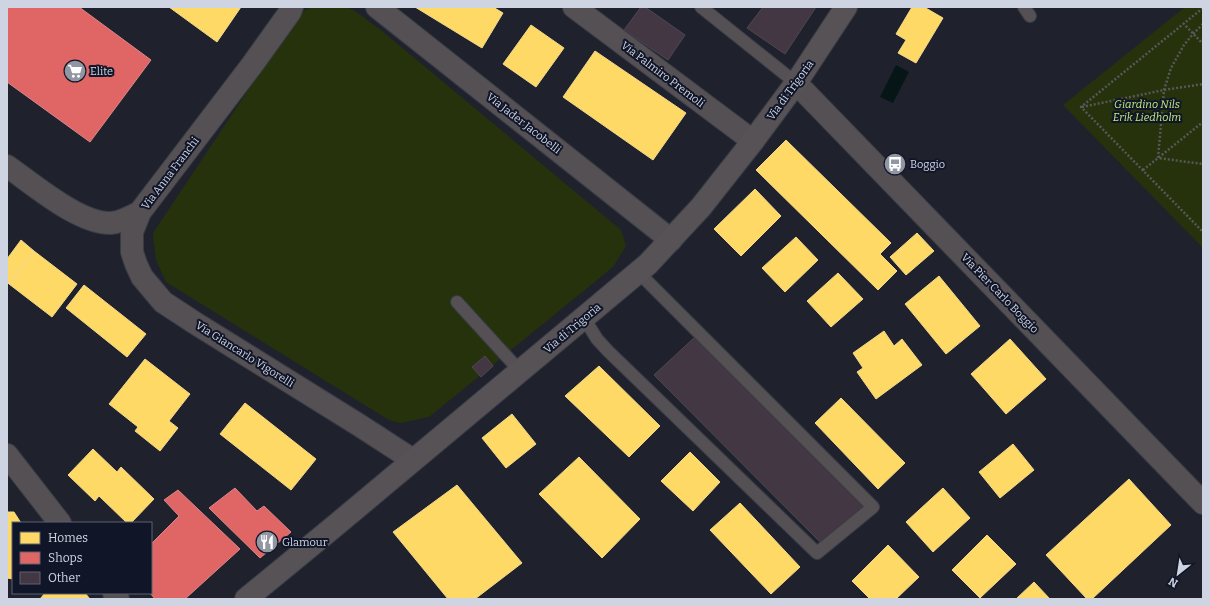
<svg xmlns="http://www.w3.org/2000/svg" width="1210" height="606" font-family="Bitter,serif">
	<style>
		.green { fill: #25320c }
		.water { fill: #061617 }
		.homes { fill: #ffd966; stroke: #f1d88b }
		.shops { fill: #e06666; stroke: #db878b }
		.building { fill: #443744; stroke: #4d4850 }
		.lines { fill: none; stroke-linecap: round; stroke-linejoin: round }
		.lane-casing { stroke: #383c45; stroke-width: 14 }
		.street-casing { stroke: #383c45; stroke-width: 24 }
		.secondary-casing { stroke: #383c45; stroke-width: 24 }
		.path { stroke: #58575a; stroke-width: 2.5; stroke-dasharray: 2 2; stroke-linecap: butt }
		.lane { stroke: #545054; stroke-width: 12 }
		.street { stroke: #545054; stroke-width: 22 }
		.secondary { stroke: #575256; stroke-width: 22 }
		.labels { text-anchor: middle; stroke-width: 4; stroke-linejoin: round; paint-order: stroke }
		.poi-label { font-size: 11px; fill: #cfd4e2; stroke: #101528; text-anchor: start }
		.street-label { font-size: 11px; fill: #cfd4e2; stroke: #101528 }
		.park-label { font-size: 11px; font-style: italic; fill: #c0eb7c; stroke: #101528 }
	</style>
	<rect width="100%" height="100%" fill="#1f222d"/>
	<path class="green" d="M313,7H346L355,11L382,31L621,230L626,246L613,267L429,417L401,423L389,420L166,282L156,260L153,233L294,21L304,11Z
		M1185,7H1203V248L1063,105Z"/>
	<path class="water" d="M896,65L909,72L893,103L880,97Z"/>
	<path class="homes" d="M169,7H241L217,42Z
		M415,7H493L503,13L482,48Z
		M912,7H924L943,18L916,63L898,53L906,40L896,34Z
		M531,25L564,48L536,87L503,64Z
		M595,51L686,113L653,160L563,97Z
		M786,140L891,243L880,254L897,271L878,290L756,170Z
		M755,189L781,216L741,256L714,229Z
		M917,233L934,251L906,275L890,257Z
		M796,237L818,260L785,292L762,268Z
		M21,240L34,251L9,284L7,282V259Z
		M34,251L77,284L52,317L9,284Z
		M838,273L863,299L831,327L807,301Z
		M939,276L980,326L946,354L905,304Z
		M84,285L146,334L127,357L66,308Z
		M884,331L894,346L902,339L922,365L876,399L857,372L863,368L853,353Z
		M1010,339L1046,379L1006,414L971,374Z
		M145,359L190,394L169,421L178,428L160,451L135,431L138,427L109,404Z
		M599,366L660,426L629,457L565,396Z
		M841,398L905,463L878,489L815,423Z
		M245,403L316,459L291,490L220,434Z
		M512,414L536,444L506,468L482,438Z
		M1013,444L1034,470L1000,498L979,472Z
		M93,449L117,472L121,467L154,499L131,523H127L99,496L95,501L68,475Z
		M690,452L720,482L693,511L661,481Z
		M579,457L640,519L602,558L539,494Z
		M1129,479L1171,525L1092,599H1087L1046,555Z
		M457,485L522,563L475,599H448L393,532Z
		M943,488L970,518L933,552L906,522Z
		M740,503L800,567L771,594L710,530Z
		M7,512H14L21,523H13V579L7,578Z
		M987,535L1016,564L980,598L952,570Z
		M888,545L919,577L896,599H870L852,581Z
		M1034,582L1050,599H1016Z
		M45,593H85L90,599H40Z"/>
	<path class="shops" d="M7,7H79L151,60L90,142L7,82Z
		M235,488L257,511L264,506L291,532L260,558L209,508Z
		M178,490L240,549L185,599H155L150,593H151V544L179,516L164,500Z"/>
	<path class="building" d="M641,7H645L685,35L668,60L624,30Z
		M763,7H816L785,54L747,28Z
		M695,337L864,506L822,544L654,375Z
		M485,356L493,366L481,377L472,367Z"/>
	<g class="lines">
		<g class="lane-casing">
			<path id="lane" d="M701,7L796,83
				M1024,7L1030,16
				M457,302L520,371
				M584,318L597,339L608,351L817,553L873,507L638,272"/>
		</g>
		<g class="street-casing">
			<path id="street" d="M377,7L671,240
				M574,7L753,141
				M796,83L1203,503
				M7,166C33,184 79,224 111,223C121,222 131,217 140,212L252,65L290,12L292,7
				M140,212L132,232V252L136,264L142,277L163,302L195,323L359,425L413,460
				M7,455L60,523
				M114,593L118,599"/>
		</g>
		<g class="secondary-casing">
			<path id="secondary" d="M246,599L336,525L648,264L701,207L753,141L796,83L846,7"/>
		</g>
		<path class="path" d="M1203,8L1081,107L1203,232
			M1183,23L1203,44
			M1203,24L1193,34L1184,45L1171,68L1164,90L1158,158L1203,164
			M1082,107L1164,90L1203,84
			M1143,170L1203,122"/>
		<use href="#lane" class="lane"/>
		<use href="#street" class="street"/>
		<use href="#secondary" class="secondary"/>
	</g>
	<defs>
		<g id="supermarket-disc" transform="scale(1.15)"><circle r="9.5" fill="#9196a3" stroke="#101528"/><path d="M-6-5.5h2.5l.6 2H6L4.5 2H-2.5L-4.4-4H-6ZM-1.5 3.2a1.3 1.3 0 1 0 .1 0ZM3 3.2a1.3 1.3 0 1 0 .1 0Z" fill="#fff"/></g>
		<g id="bus-disc" transform="scale(1.15)"><circle r="9.5" fill="#9196a3" stroke="#101528"/><path d="M-5-6H5V4H4V6H2V4H-2V6H-4V4H-5ZM-3.5-4V0h7V-4ZM-3.5 1.2v1.5H-2V1.2ZM2 1.2v1.5H3.5V1.2Z" fill="#fff"/></g>
		<g id="restaurant-disc" transform="scale(1.15)"><circle r="9.5" fill="#9196a3" stroke="#101528"/><path d="M-5-6h1v4h1v-4h1v4h1v-4h1v5L-1.5 .5V6h-2V.5L-5-1ZM5-6V6H3V1.5H1.5Q1.5-4 5-6Z" fill="#fff"/></g>
	</defs>
	<g fill-rule="evenodd">
		<use href="#supermarket-disc" x="75" y="71"/>
		<use href="#bus-disc" x="895" y="164"/>
		<use href="#restaurant-disc" x="267" y="542"/>
	</g>
	<g class="labels">
		<g class="poi-label">
			<text x="90" y="75">Elite</text>
			<text x="910" y="168">Boggio</text>
			<text x="282" y="546">Glamour</text>
		</g>
		<g class="street-label">
			<text transform="translate(663 74) rotate(37)" y="4">Via Palmiro Premoli</text>
			<text transform="translate(790 90) rotate(-54)" y="4">Via di Trigoria</text>
			<text transform="translate(524 123) rotate(38)" y="4">Via Jader Jacobelli</text>
			<text transform="translate(170 173) rotate(-53)" y="4">Via Anna Franchi</text>
			<text transform="translate(1000 293) rotate(46)" y="4">Via Pier Carlo Boggio</text>
			<text transform="translate(572 328) rotate(-40)" y="4">Via di Trigoria</text>
			<text transform="translate(245 354) rotate(32)" y="4">Via Giancarlo Vigorelli</text>
		</g>
		<g class="park-label">
			<text x="1147" y="108">Giardino Nils<tspan x="1147" dy="13">Erik Liedholm</tspan></text>
		</g>
	</g>
	<rect width="1210" height="606" fill="none" stroke="#cfd4e2" stroke-width="16"/>
	<rect x="12" y="522" width="140" height="72" fill="#101528" stroke="#5c6172"/>
	<rect x="20" y="532" width="20" height="12" fill="#ffd966" stroke="#5c6172"/>
	<text x="48" y="542" font-size="12" fill="#cfd4e2">Homes</text>
	<rect x="20" y="552" width="20" height="12" fill="#e06666" stroke="#5c6172"/>
	<text x="48" y="562" font-size="12" fill="#cfd4e2">Shops</text>
	<rect x="20" y="572" width="20" height="12" fill="#443744" stroke="#5c6172"/>
	<text x="48" y="582" font-size="12" fill="#cfd4e2">Other</text>
	<g transform="translate(1178 574) rotate(210)" stroke="#101528" stroke-width="3" paint-order="stroke">
	<path d="M0-3L7 15L0 10L-7 15Z" fill="#cfd4e2"/>
	<text y="-6" font-size="11" font-weight="bold" text-anchor="middle" fill="#cfd4e2">N</text>
	</g>
</svg>
